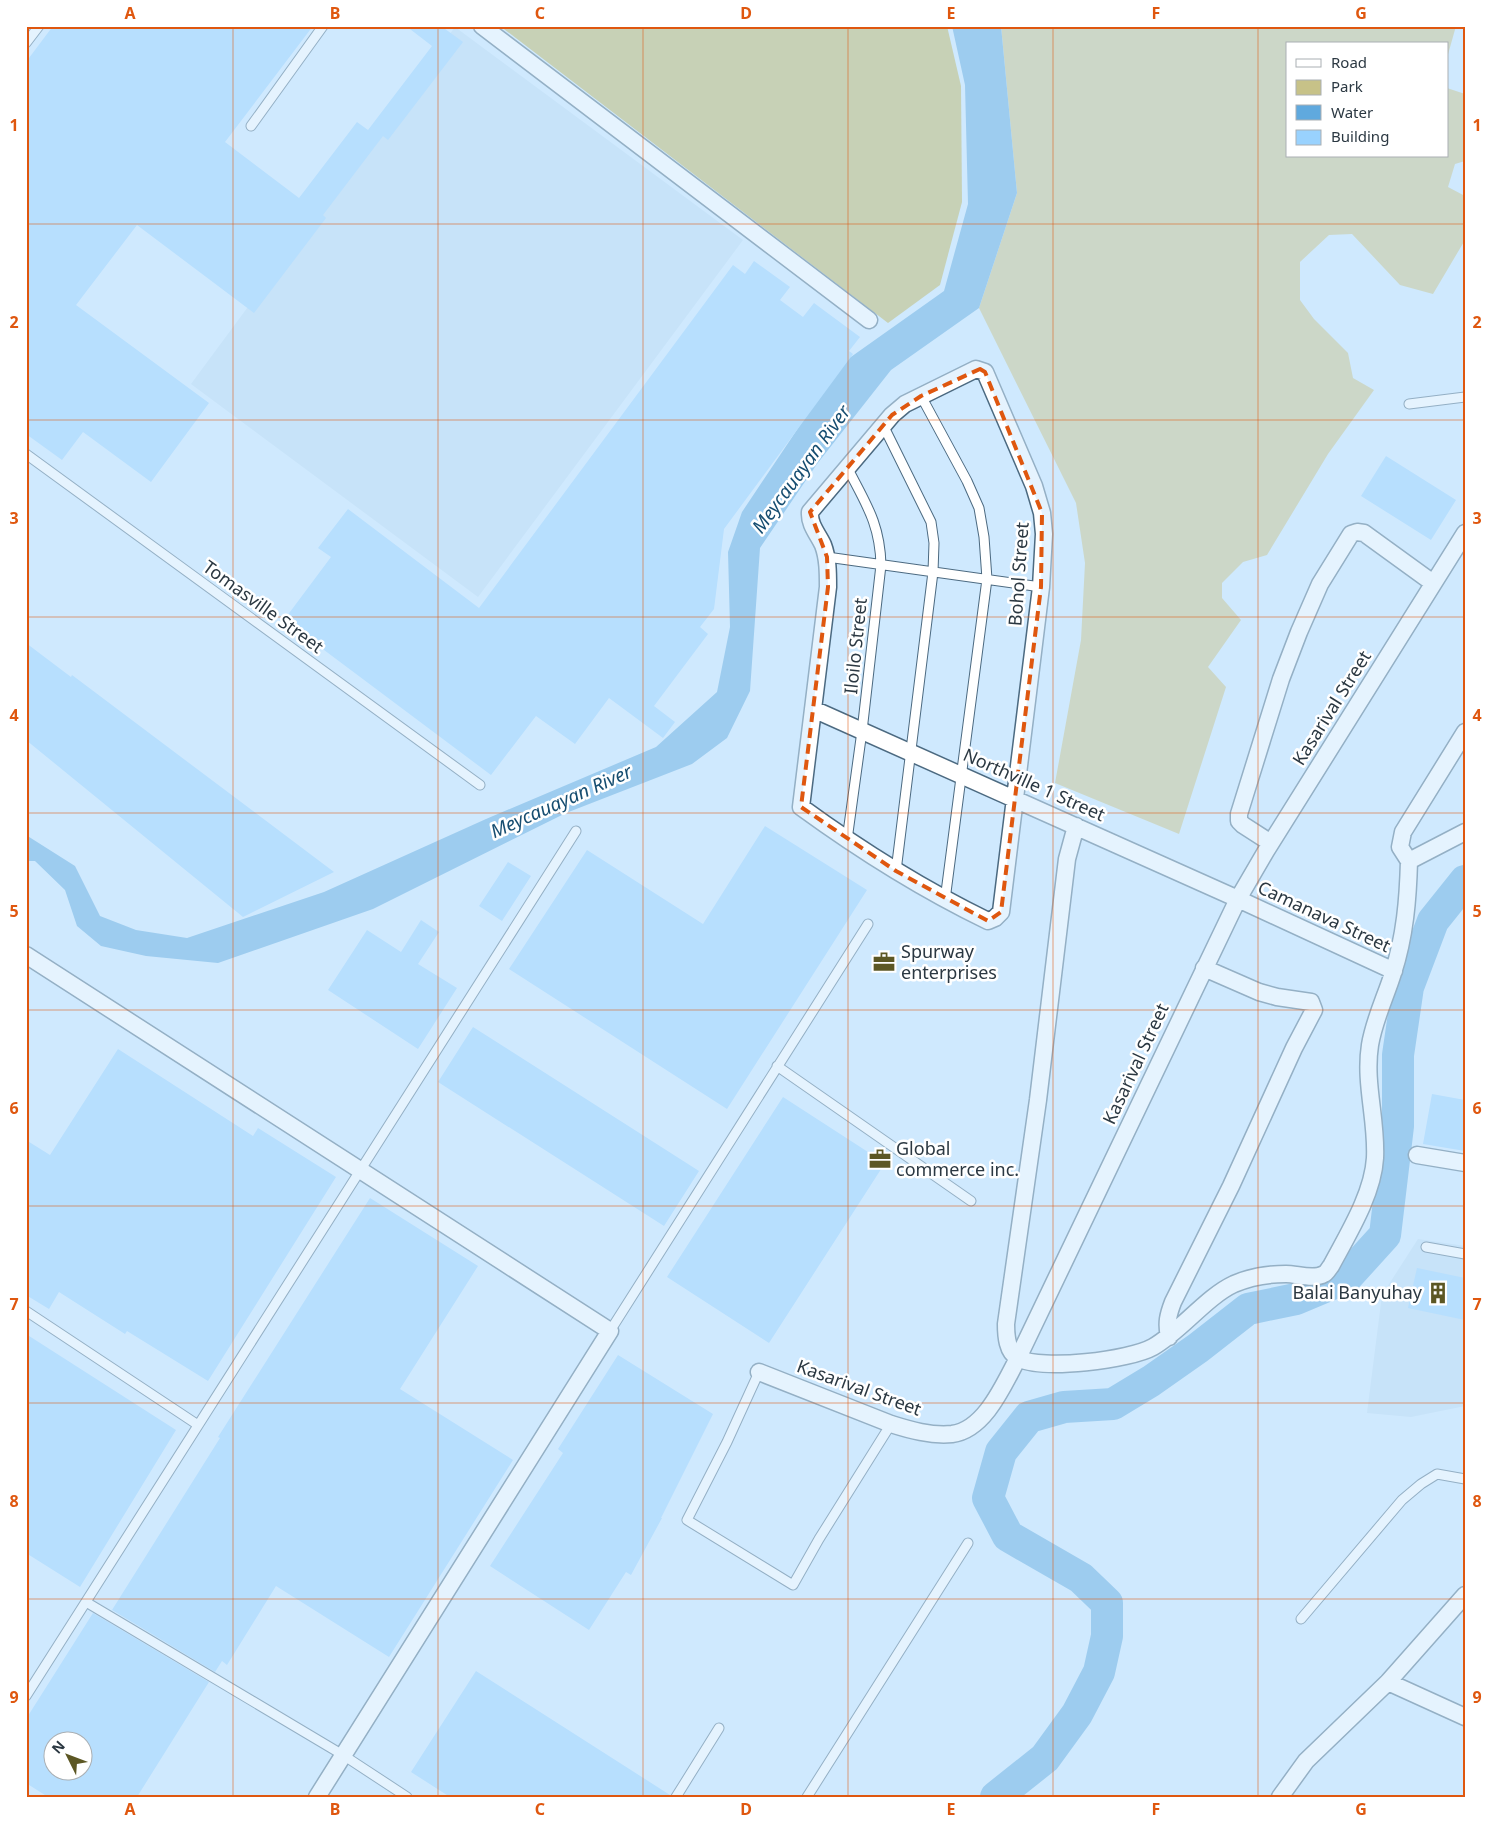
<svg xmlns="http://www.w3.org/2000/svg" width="1491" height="1823" font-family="'Noto Sans',sans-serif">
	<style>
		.built { fill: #bcdbf4 }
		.green { fill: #c7c288 }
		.forest { fill: #bcb45f }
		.water { fill: #60a9de }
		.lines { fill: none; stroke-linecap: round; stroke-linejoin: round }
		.river { stroke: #60a9de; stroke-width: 32 }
		.building { fill: #99d2fe; fill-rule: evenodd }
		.lane-casing { stroke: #4c6a81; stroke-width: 11 }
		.street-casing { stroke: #4c6a81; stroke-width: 19 }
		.lane { stroke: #fff; stroke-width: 9 }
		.street { stroke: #fff; stroke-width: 16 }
		.marked { fill: none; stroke: #df570f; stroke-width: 4; stroke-dasharray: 10 6; stroke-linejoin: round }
		.grid { fill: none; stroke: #df570f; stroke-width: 1; stroke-opacity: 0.55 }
		.labels { text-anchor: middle; stroke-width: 5; stroke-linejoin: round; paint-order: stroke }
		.street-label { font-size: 18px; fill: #2b3842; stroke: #fff }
		.poi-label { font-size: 18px; fill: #2b3842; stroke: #fff; text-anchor: start }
		.water-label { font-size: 19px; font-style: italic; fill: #174e71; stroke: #fff }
		.neatline { fill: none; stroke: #df570f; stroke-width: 2 }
		.grid-label { font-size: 16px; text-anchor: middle; font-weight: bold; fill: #df570f }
	</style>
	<rect width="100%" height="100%" fill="#cfe9fe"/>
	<path class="built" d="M455,27L743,240L478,597L191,384Z
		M1418,1239L1465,1246V1406L1411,1417L1367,1413L1382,1295Z"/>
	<path class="green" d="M1001,26H1456L1447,58V44H1287V156H1447V88L1465,94V161L1455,164L1448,187L1465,196V240L1433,294L1400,285L1352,234L1329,235L1300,262V300L1314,319L1348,353L1353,378L1374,390L1328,454L1267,555L1243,562L1222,583V598L1241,620L1208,667L1226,687L1179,834L1055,783L1081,640L1085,563L1076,503L979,308L1017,193Z"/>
	<path class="forest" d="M500,26H947L961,86L962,202L940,285L888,323Z"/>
	<path class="water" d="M952,26H1001L1017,193L979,308L891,370L817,464L760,548L750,691L727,738L692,764L566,813L373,909L218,963L146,956L101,946L77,926L65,890L35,861H26V835L75,866L100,916L136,930L187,938L324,892L486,819L656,747L717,692L730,627L728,552L742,512L841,364L944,291L968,204L965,85Z"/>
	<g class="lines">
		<path class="river" d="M996,1797L1045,1758L1077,1714L1099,1672L1107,1636V1603L1081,1578L1008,1536L988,1498L1001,1452L1029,1417L1064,1407L1113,1404L1151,1381L1198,1348L1248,1309L1296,1299L1346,1278L1385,1235L1398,1126V1055L1408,987L1433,921L1465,881"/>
	</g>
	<path class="building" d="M53,26H313L225,142L299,198L357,122L368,130L432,46L406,26H441L463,42L388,140L383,136L323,215L326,218L254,313L137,225L76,305L209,403L151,482L83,432L62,460L26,434V62Z
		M754,261L790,287L780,300L803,317L814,303L860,337L849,351L853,354L724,529L714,609L700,627L708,634L654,706L675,722L663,738L609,698L575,744L536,716L491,775L284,620L331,557L318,548L348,509L479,608L733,265L745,274Z
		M1386,456L1456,500L1431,540L1361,496Z
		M26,643L71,677L72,675L334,872L243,917L26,740Z
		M765,826L867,890L727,1109L509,969L587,850L703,924Z
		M508,862L531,876L502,921L479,906Z
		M421,920L439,932L418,964L457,988L418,1049L328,990L367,930L401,952Z
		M473,1027L699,1171L664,1226L438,1082Z
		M118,1049L253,1136L258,1128L336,1177L208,1381L127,1331L125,1334L59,1292L49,1309L26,1295V1140L50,1155Z
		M1432,1094L1465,1100V1151L1423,1144Z
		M783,1097L885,1163L769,1343L667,1277Z
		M370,1198L478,1266L400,1389L513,1460L389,1657L276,1586L227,1665L222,1661L215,1672L112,1610L220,1438L218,1437Z
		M1417,1268L1465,1278V1320L1408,1308Z
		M26,1334L176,1430L80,1587L26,1553Z
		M618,1355L713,1414L661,1518H662L631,1575L626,1572L589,1630L490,1566L563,1453L558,1449Z
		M93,1613L209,1682L137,1797H48L26,1783V1719ZM52,1740H82V1770H52Z
		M476,1671L670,1795V1797H450L411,1772Z"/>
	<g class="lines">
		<g class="lane-casing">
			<path id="lane" d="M26,43L39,26
				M251,126L323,26
				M921,396L967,481L979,508L984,537L987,579L945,900
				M1409,404L1465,397
				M883,425L931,522L934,543L933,572L896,871
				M26,454L480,785
				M827,557L1041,587
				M847,840L862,731L881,565C880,524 866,504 848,469
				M777,1066L971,1201
				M1426,1247L1465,1254
				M26,1311L198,1425
				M610,1331L868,924
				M759,1372L727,1442L687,1520L793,1585L819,1539L891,1424
				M86,1602L343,1755L407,1797
				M1301,1619L1402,1500L1421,1484L1437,1474L1465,1479
				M26,1696L576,831
				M676,1797L719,1728
				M807,1797L968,1543"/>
		</g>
		<g class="street-casing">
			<path id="street" d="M482,26L869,320
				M976,369L985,372L1034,486L1042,513L1044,534L1041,587L1001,912L995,918L988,921C922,889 860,850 801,807L828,587C828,573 828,558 823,545C818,534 809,525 810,512L892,415L905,404Z
				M813,709L1238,899L1394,971
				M1076,826L1067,859L1038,1100L1006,1324C1006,1336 1007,1352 1018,1358C1042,1371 1130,1360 1153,1347C1181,1331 1206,1297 1234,1284C1250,1277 1268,1274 1286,1274C1297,1274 1314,1280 1324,1274C1327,1273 1329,1268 1331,1266C1348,1234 1373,1194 1375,1158C1377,1120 1364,1083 1370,1045C1374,1020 1386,996 1393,973C1405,936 1408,899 1409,861
				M1271,843L1243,825L1239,821V814L1281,679L1299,632L1320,584L1351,534L1357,532L1364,533L1433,583
				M1409,861L1400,847L1403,832L1465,732
				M1409,861L1465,832
				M26,955L610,1331L317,1797
				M1417,1155L1465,1163
				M1169,1337C1166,1323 1168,1315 1173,1302L1231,1186L1294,1048L1314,1010L1311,1002L1277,997L1259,992L1204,968
				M759,1372L891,1424C910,1430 931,1436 952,1434C985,1430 1004,1384 1018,1358L1238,899L1266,851L1465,533
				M1388,1682L1465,1717
				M1280,1797L1306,1761L1388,1682L1465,1595"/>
		</g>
		<use href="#lane" class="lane"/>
		<use href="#street" class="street"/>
	</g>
	<path d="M0 0H1491V1823H0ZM980,369L985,372L1042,513L1041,587L1001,912L988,921L896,871L801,807L828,587L827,557L810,512L892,415L921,396Z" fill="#cfe9fe" fill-opacity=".55" fill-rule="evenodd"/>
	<path class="marked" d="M980,369L985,372L1042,513L1041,587L1001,912L988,921L896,871L801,807L828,587L827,557L810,512L892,415L921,396Z"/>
	<path class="grid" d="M233,26V1797M438,26V1797M643,26V1797M848,26V1797M1053,26V1797M1258,26V1797M26,224H1465M26,420H1465M26,617H1465M26,813H1465M26,1010H1465M26,1206H1465M26,1403H1465M26,1599H1465"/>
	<defs>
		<g id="office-bare" transform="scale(1.725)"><path d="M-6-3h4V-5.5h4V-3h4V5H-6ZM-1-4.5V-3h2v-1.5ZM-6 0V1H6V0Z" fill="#5c5724" stroke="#fff" stroke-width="2.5" paint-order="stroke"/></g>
		<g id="building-bare" transform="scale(1.725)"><path d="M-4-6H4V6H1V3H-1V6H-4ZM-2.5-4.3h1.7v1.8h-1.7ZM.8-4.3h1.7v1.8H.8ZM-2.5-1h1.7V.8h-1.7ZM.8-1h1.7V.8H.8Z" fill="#5c5724" stroke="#fff" stroke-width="2.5" paint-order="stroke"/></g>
	</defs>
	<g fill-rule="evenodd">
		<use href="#office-bare" x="884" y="962"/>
		<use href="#office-bare" x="880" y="1159"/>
		<use href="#building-bare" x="1438" y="1293"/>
	</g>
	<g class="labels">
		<g class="street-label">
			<text transform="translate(1019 574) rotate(-86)" y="6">Bohol Street</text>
			<text transform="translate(263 607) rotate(36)" y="6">Tomasville Street</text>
			<text transform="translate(856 646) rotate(-84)" y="6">Iloilo Street</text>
			<text transform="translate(1332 708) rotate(-58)" y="6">Kasarival Street</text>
			<text transform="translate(1034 785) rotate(24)" y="6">Northville 1 Street</text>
			<text transform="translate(1324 917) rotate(25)" y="6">Camanava Street</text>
			<text transform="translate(1136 1064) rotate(-65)" y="6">Kasarival Street</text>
			<text transform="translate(859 1388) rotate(20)" y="6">Kasarival Street</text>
		</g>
		<g class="poi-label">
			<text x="901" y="958">Spurway<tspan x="901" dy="21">enterprises</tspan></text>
			<text x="896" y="1155">Global<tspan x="896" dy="21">commerce inc.</tspan></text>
			<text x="1422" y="1299" text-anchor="end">Balai Banyuhay</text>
		</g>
		<g class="water-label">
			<text transform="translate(801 469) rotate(-54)" y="7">Meycauayan River</text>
			<text transform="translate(561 801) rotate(-24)" y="7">Meycauayan River</text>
		</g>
	</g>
	<rect width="1491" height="1823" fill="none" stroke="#ffffff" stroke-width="55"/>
	<rect x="1286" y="42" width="162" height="115" fill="#ffffff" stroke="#aaafb3"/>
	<rect x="1296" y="59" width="25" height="8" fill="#ffffff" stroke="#aaafb3"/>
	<text x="1331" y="68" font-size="15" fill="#2b3842">Road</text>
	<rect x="1296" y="80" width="25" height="15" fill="#c7c288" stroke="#aaafb3"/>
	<text x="1331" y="92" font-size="15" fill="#2b3842">Park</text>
	<rect x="1296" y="105" width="25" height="15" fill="#60a9de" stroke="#aaafb3"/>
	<text x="1331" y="118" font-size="15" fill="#2b3842">Water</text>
	<rect x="1296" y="130" width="25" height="15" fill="#99d2fe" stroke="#aaafb3"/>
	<text x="1331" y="142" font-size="15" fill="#2b3842">Building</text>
	<g transform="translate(68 1756) rotate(312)"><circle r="24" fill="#ffffff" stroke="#aaafb3"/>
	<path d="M0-4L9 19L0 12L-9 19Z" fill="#5c5724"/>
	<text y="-8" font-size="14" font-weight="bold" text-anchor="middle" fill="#2b3842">N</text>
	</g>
	<rect x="28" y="28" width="1436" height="1768" class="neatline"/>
	<g class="grid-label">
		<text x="130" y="19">A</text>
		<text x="335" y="19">B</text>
		<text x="540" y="19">C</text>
		<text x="746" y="19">D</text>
		<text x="951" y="19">E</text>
		<text x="1156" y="19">F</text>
		<text x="1361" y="19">G</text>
		<text x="14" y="131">1</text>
		<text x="1477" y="131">1</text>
		<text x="14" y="328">2</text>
		<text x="1477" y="328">2</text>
		<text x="14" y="524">3</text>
		<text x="1477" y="524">3</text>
		<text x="14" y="721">4</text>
		<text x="1477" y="721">4</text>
		<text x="14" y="917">5</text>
		<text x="1477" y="917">5</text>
		<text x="14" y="1114">6</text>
		<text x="1477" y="1114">6</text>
		<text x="14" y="1310">7</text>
		<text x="1477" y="1310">7</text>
		<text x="14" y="1507">8</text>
		<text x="1477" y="1507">8</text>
		<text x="14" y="1703">9</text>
		<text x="1477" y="1703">9</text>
		<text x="130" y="1815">A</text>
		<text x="335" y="1815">B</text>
		<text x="540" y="1815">C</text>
		<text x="746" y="1815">D</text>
		<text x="951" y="1815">E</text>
		<text x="1156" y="1815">F</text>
		<text x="1361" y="1815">G</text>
	</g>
</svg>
